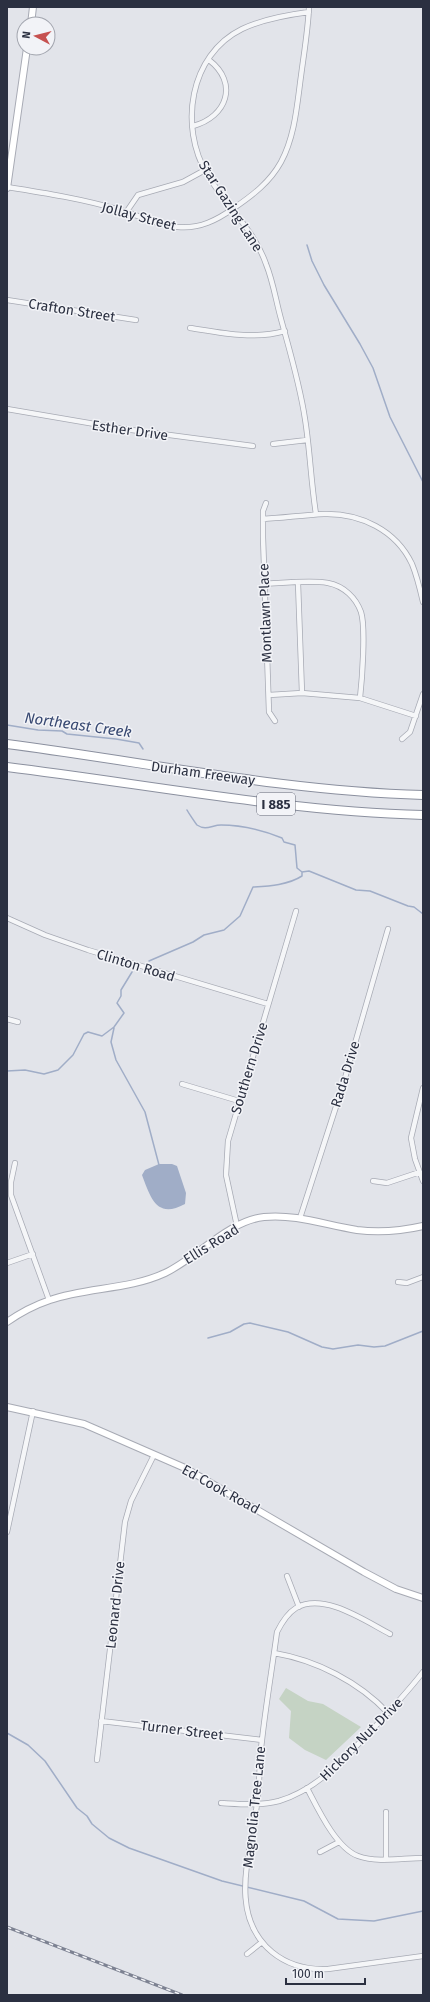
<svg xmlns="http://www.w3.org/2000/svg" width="430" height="2002" font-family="'Fira Sans',sans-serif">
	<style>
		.green { fill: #c5d3c4 }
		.water { fill: #a0adc7 }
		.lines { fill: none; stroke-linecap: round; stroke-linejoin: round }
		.stream { stroke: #a0adc7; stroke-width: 1.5 }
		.street-casing { stroke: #a7aab4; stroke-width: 6 }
		.secondary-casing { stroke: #a7aab4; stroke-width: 8 }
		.highway-casing { stroke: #8b909f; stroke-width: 10 }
		.street { stroke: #f5f6f8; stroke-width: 4.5 }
		.secondary { stroke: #fff; stroke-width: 6 }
		.highway { stroke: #fff; stroke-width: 8 }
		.rail-casing { stroke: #7d8292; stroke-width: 3 }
		.rail { stroke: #f2f3f7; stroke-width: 1.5; stroke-dasharray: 4.5; stroke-linecap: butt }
		.labels { text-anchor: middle; stroke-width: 3; stroke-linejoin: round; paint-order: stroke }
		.shield { fill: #f2f3f7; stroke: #676a78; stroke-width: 1 }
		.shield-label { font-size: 13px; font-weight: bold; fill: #2b3041 }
		.street-label { font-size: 14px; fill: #2b3041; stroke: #f2f3f7 }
		.water-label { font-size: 15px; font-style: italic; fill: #384972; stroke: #f2f3f7 }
	</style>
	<rect width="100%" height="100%" fill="#e2e4ea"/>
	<path class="green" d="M286,1688L308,1701L323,1704L361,1727L326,1760L305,1750L289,1738L291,1711L279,1699Z"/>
	<path class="water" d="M159,1164H172L177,1166L186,1193L185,1204C157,1219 151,1199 142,1175L145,1170Z"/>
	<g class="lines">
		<path class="stream" d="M307,245L312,261L324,285L360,344L373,368L390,417L423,482
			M7,725L38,730L62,731L67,734L116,739L139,743L143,749
			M187,810C188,812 196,824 197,825C206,831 212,825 221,825C243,825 262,830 282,838L284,842L295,845L297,868L302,872L309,871L356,890L370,891L408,906L414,907L423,914
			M149,961L193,942L204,935L224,930L240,916L253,887C269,886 288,885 302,876V872
			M114,1028L111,1042L116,1060L145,1112L159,1165
			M7,1071L25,1070L44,1074L58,1070L73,1055L84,1034L88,1032L102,1036L114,1027L124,1013L117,1003L121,996V990L132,972
			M208,1338L230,1332L244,1324L250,1323L288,1332L322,1347L333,1349L358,1345L374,1347L385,1346L423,1331
			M7,1733L28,1745L45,1761L77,1808L87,1816L92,1824L109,1838L129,1848L222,1881L304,1901L338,1919L374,1921L423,1911"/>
		<g class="street-casing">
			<path id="street" d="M309,12C286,15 263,19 242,29C189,55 179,127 207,174C225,205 254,229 266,264C273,281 276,301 281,319C290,352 300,385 305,419C310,450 311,483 316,514
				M193,126C227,117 239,83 209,60
				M7,187C45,193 83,199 120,210C139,215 158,226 178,227C200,229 217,220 234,208C253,195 270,182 281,162C295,136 297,105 301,76C304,53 308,30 309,7
				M127,211L138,195L183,182L205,170
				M7,300L136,320
				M190,328C222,333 253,340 285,331
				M7,409L124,429L253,446
				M273,444L307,440
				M266,503L263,511V537L269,712L275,721
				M263,519C283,518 303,515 324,514C360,513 396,530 412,564C417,576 420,589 423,602
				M298,583L302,693
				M264,584C284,583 310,580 328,583C344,586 356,598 361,612C366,628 362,680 360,698
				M269,695L302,693L360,698L416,716
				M402,739L410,732L423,694
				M7,918L45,935L88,950L268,1004
				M7,1019L18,1022
				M182,1084L239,1101
				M423,1088L411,1138L415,1159L423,1181
				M15,1163L11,1182V1195L49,1300
				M373,1181L387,1183L420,1172
				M300,1218L343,1085L388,929
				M237,1226L226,1175L228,1141L296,911
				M7,1263L33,1254
				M398,1282L407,1283L423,1277
				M7,1532L33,1411
				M287,1576L299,1607
				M390,1634C365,1621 324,1592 296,1608C288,1613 281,1624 277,1632C272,1669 266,1704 262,1740C259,1761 260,1783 257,1804C251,1853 227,1914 272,1952C289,1966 307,1970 328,1969L423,1956
				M274,1653C316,1660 359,1682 388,1713
				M101,1721L262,1740
				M97,1760L125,1522L131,1501L154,1455
				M307,1788C318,1809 336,1848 358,1856C377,1863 403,1858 423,1858
				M221,1803C240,1804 260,1806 279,1801C316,1790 342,1761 368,1734C387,1714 406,1694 423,1672
				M386,1812V1859
				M320,1852L339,1842
				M247,1954L262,1942"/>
		</g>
		<g class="secondary-casing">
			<path id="secondary" d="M31,24L33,7
				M7,188L27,48
				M7,1322C20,1313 35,1305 50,1300C87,1287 128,1290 165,1273C197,1258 228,1221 264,1217C297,1214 325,1225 357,1230C380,1233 401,1231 423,1226
				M7,1407L84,1424L185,1468L364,1572L396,1589L423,1598"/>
		</g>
		<g class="highway-casing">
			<path id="highway" d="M7,744C146,762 283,791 423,795
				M7,767C146,784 283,811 423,815"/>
		</g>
		<use href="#street" class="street"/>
		<use href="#secondary" class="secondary"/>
		<use href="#highway" class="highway"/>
		<g class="rail-casing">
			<path id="rail" d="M7,1927L182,1995"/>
		</g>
		<use href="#rail" class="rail"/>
	</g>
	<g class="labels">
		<rect class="shield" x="257" y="793" width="38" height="22" rx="3"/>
		<g class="shield-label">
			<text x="276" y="809">I 885</text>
		</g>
		<g class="street-label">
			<text transform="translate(231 206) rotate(57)" y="5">Star Gazing Lane</text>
			<text transform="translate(139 216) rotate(15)" y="5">Jollay Street</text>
			<text transform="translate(72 310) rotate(9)" y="5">Crafton Street</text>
			<text transform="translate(130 430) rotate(8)" y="5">Esther Drive</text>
			<text transform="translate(265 613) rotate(-92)" y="5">Montlawn Place</text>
			<text transform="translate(203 773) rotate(8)" y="5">Durham Freeway</text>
			<text transform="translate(136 965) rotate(17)" y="5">Clinton Road</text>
			<text transform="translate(249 1068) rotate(-73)" y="5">Southern Drive</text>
			<text transform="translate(345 1074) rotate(-73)" y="5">Rada Drive</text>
			<text transform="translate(211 1244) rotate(-32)" y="5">Ellis Road</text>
			<text transform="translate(221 1489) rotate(29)" y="5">Ed Cook Road</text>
			<text transform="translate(115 1605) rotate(-84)" y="5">Leonard Drive</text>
			<text transform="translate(182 1730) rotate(7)" y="5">Turner Street</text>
			<text transform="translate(361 1739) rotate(-45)" y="5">Hickory Nut Drive</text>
			<text transform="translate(254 1807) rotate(-84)" y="5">Magnolia Tree Lane</text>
		</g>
		<g class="water-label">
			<text transform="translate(78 725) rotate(8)" y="5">Northeast Creek</text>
		</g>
	</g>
	<rect width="430" height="2002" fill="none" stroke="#2b3041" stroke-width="16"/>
	<g transform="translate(36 36) rotate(277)"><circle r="19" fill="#f2f3f7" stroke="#a2a5ae"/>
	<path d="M0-3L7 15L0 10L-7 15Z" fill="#c65150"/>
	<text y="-6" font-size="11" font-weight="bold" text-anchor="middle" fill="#2b3041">N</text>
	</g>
	<path d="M286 1978v6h79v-6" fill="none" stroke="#2b3041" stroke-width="2"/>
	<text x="292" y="1978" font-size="12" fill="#2b3041" stroke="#f2f3f7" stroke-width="3" paint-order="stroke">100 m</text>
</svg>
